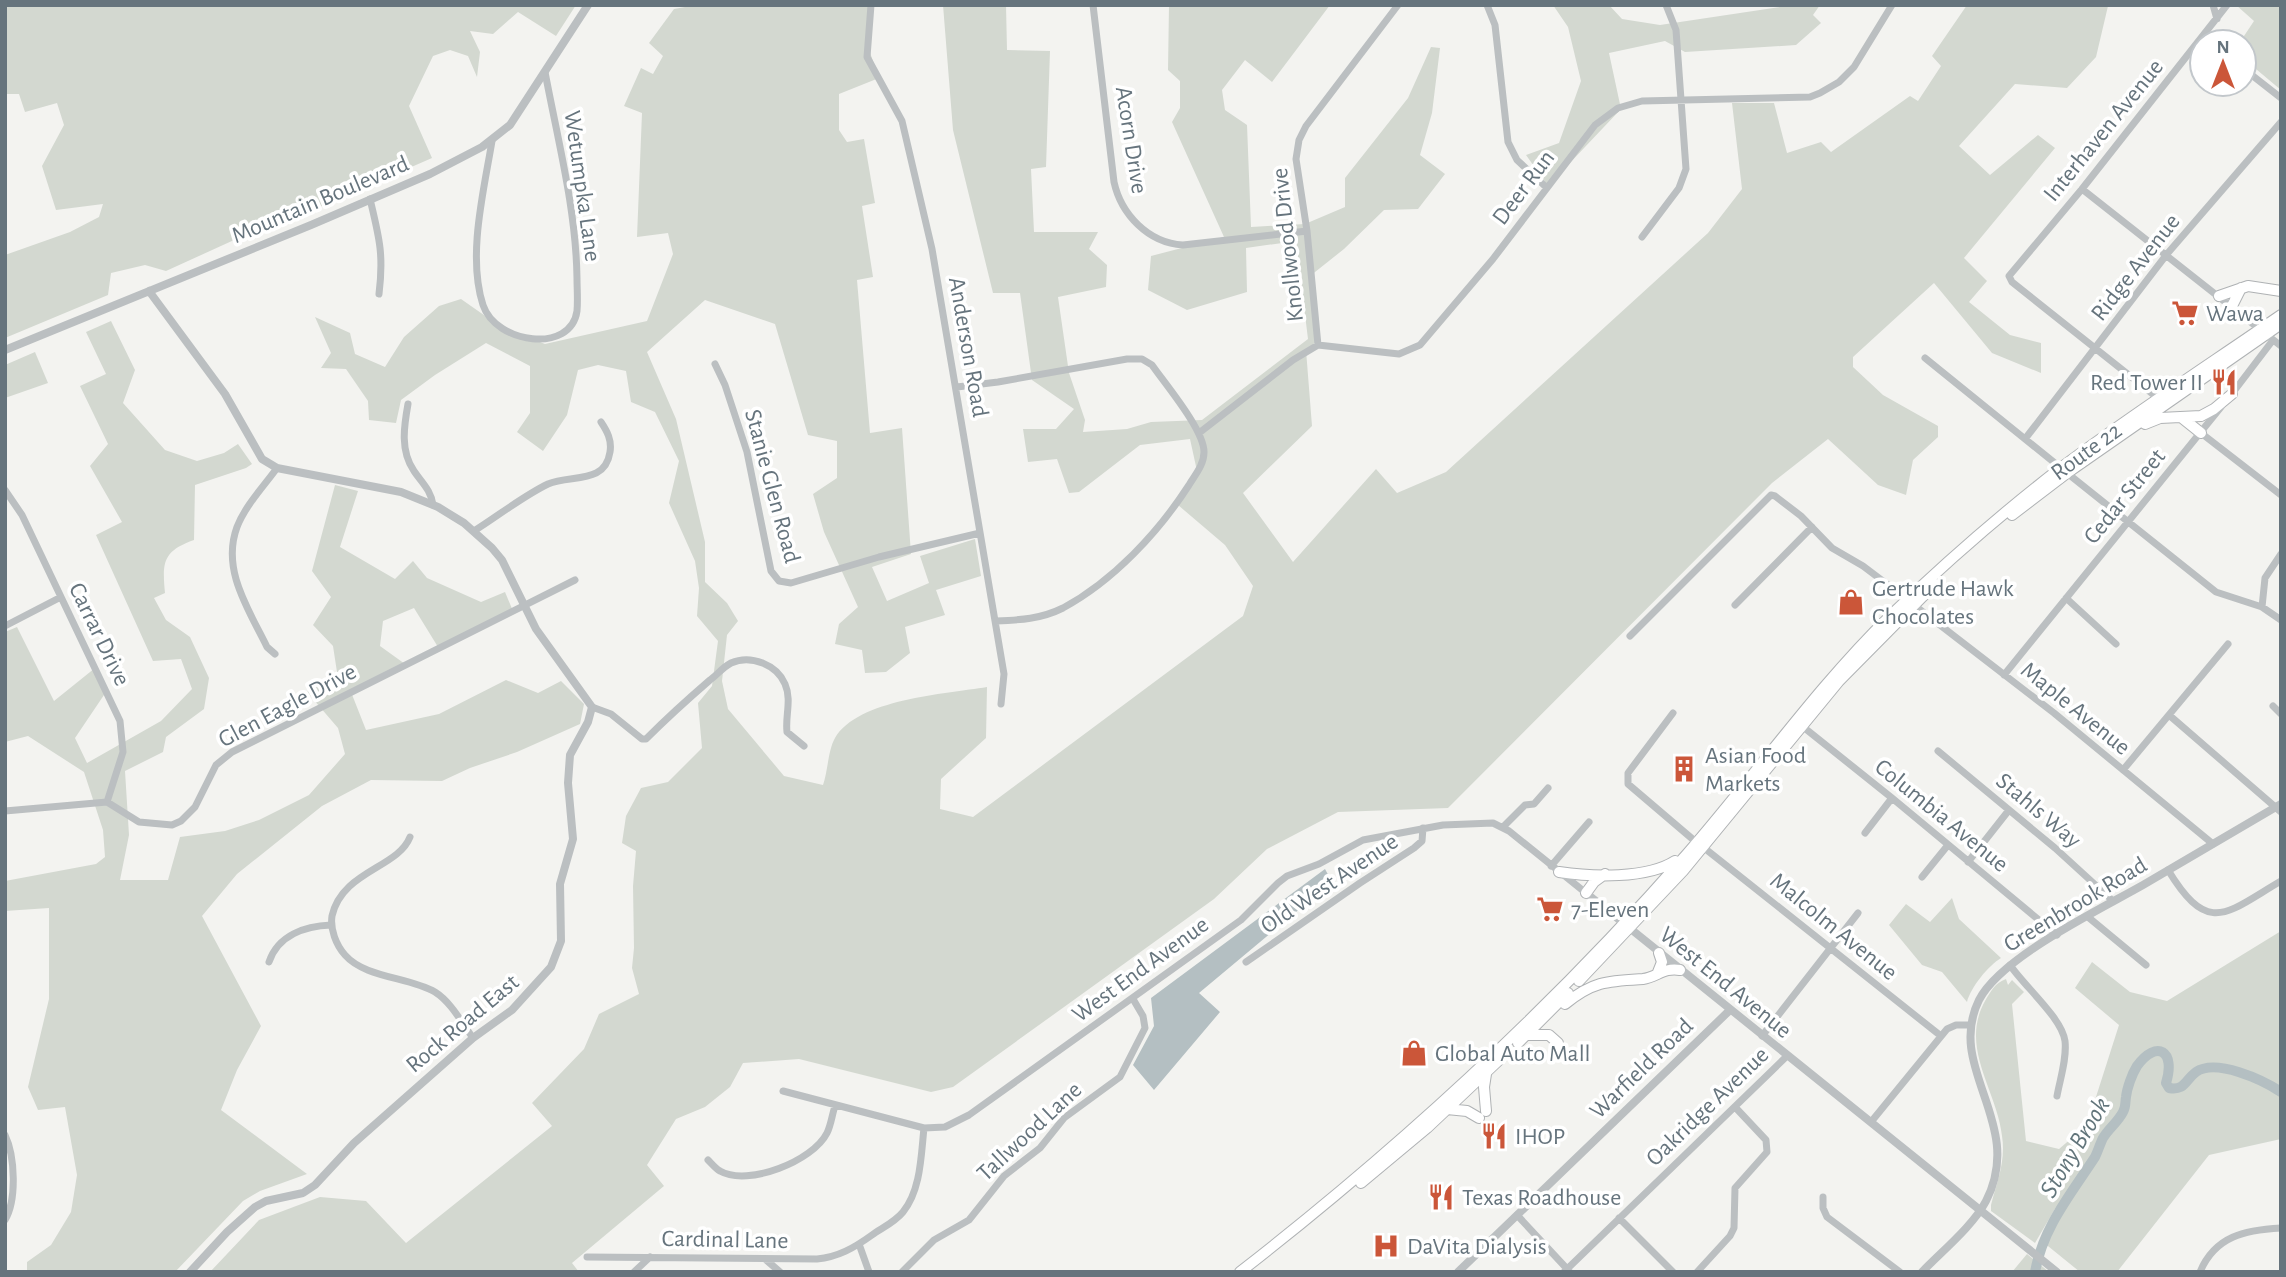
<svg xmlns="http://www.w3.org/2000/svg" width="2286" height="1277" font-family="'Alegreya Sans',sans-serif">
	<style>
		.green { fill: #d3d8d0 }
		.water { fill: #b4bfc2 }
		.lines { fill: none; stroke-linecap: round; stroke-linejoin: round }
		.river { stroke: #b4bfc2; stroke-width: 10 }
		.trunk-casing { stroke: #afb2b4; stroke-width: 12 }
		.minor { stroke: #bbbfc1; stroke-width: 7 }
		.tertiary { stroke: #bbbfc1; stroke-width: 8 }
		.trunk { stroke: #fff; stroke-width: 10 }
		.labels { text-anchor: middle; stroke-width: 7; stroke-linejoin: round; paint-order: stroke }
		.street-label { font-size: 24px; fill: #66747d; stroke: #fff }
		.poi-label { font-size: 24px; fill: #66747d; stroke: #fff; text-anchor: start }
		.water-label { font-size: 26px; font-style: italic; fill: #62757b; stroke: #fff }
	</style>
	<rect width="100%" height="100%" fill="#f3f3f0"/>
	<path class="green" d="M5,5H576L556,36L518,12L493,34L470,31L480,52L477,77L468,56L450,50L433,56L409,106L432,158L313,210L311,205L166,271L145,265L111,273L108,295L5,338V255L70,232L99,217L103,204L56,210L42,166L64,125L57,103L25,112L19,94H5Z
		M696,5H870L867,44L879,78L839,94V130L847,142L864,139L875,203L862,206L873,277L857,280L870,433L902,428L911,554L872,567L887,601L929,583L920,556L975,539L981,576L936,590L945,615L905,627L910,653L886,672L865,673L862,650L835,644L839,624L858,607L824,532L813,494L837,478V441L808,435L775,324L705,300L647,352L676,419L705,542V582L727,603L738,621L727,635L722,681L728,709L784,776L823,785C828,771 828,750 835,738C858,699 945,694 987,687L986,738L941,779L940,809L973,817L1243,616L1253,586L1225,545L1178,505L1197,471L1190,439L1140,445L1079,492L1069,493L1057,459L1028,462L1023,429H1056L1074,409L1032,380L1020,293H993L953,130L943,5H1006L1007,50L1050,51L1046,167L1031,169L1034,232H1098L1089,249L1107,265L1106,287L1058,297L1069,373L1085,420L1083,432L1127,429L1151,422L1202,420L1308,339L1296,241L1246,248L1247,292L1187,310L1148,290L1151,256L1224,237L1172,122L1180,108V81L1168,70L1169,5H1330L1272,82L1245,60L1222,90L1225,110L1247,125L1251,227L1305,224L1345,207V178L1408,98L1431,47L1440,48L1432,113L1420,155L1445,174L1418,209L1384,210L1344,249L1310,276L1315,343L1306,350L1312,426L1243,493L1293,562L1376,469L1397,493L1446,472L1708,233L1742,189L1732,103H1774L1787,153L1821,142L1831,152L1910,96L1918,101L1941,66L1932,56L1967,5L2108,6L2096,57L2067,88L2015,84L1959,146L1990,175L2038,135L2055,148L1964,258L1987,281L1969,302L2010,335L2041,343V373L1992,353L1934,283L1853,357V367L1883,395L1938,426V437L1913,460L1906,495L1878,485L1828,439L1772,483L1448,808L1338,812L1267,849L1214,899L953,1087L931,1092L799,1059L743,1063L730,1087L705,1107L676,1119L647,1165L664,1186L572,1263L579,1272H210L259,1220L320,1197L366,1201L406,1243L552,1126L532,1103L584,1049L599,1014L639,994L632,968L634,948L633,886L636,851L622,843L626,816L641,788L668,782L702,748L698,703L712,686L718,641L697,616L699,588L695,561L669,503L679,461L655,412L631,402L626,371L598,365L578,370L567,415L543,451L517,432L530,413V366L486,343L435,375L401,400L396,423L369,420L368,401L346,369L321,368L331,353L315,317L350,333L355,354L385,367L404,337L439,306L461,299L501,327L545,344L647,321L673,254L668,233L637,237L642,113L624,106L641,68L653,74L663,56L649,43L674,9Z
		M1553,5H1609L1622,19L1660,25L1793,5H1820L1813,15L1821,23L1796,45L1685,52L1665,41L1609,53L1621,109L1548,186L1526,155L1559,143L1581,81L1568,27Z
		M2236,5H2281V90L2244,59V42H2240L2254,21Z
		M111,321L135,370L123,403L165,450L197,461L224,453L238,444L252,464L246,468L195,485L194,540C163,551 162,562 165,593L154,598L166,620L190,637L209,678L204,709L166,737L163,752L125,771L129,835L120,880H168L180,837L225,831L259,820L309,795L345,754L338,728L307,692L337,672L333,646L313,625L331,597L312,571L335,485L358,491L340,547L395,579L413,561L427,578L481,602L505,592L513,611L438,647L414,608L383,621L380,646L405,664L351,692L366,730L439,714L506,680L538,693L561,681L584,704L580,724L517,752L470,768L442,781L371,780L322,806L237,874L202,916L261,1026L237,1070L221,1110L307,1174L260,1191L243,1201L175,1272H27V1262L51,1245L71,1212L77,1175L65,1107L38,1110L28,1087L49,999V908L5,911V881L96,864L105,857L103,830L84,772L28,736L5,742V632L17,627L54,701L95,668L106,692L75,738L87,763L161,721L192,689L181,659L153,661L96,535L122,522L90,466L108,444L80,386L106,374L86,332Z
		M35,352L48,383L5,398V365Z
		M1952,898L1959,919L2001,958C1988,966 1971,987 1967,1002L1942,972L1922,965L1889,925L1906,904L1930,922Z
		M2281,931V1139L2209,1155L2117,1272H2080L2043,1242L2056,1207L2035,1243L1991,1211V1205C1997,1182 2006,1161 2002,1136C1997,1090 1959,1048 1985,1001C1991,991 1995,983 2006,979L2008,985L2012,980L2024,992L2012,1004L2026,1141L2059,1149L2087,1125L2119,1025L2075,988L2092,962L2130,992L2167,1001Z
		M2027,1254L2049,1272H2012Z"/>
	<path class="water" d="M1325,869L1332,882L1199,993L1220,1012L1154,1090L1133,1065L1154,1026L1151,998Z"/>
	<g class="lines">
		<path class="river" d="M2035,1272C2043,1227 2071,1194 2095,1157C2098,1151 2100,1144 2103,1138C2109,1128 2118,1122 2123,1112C2126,1107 2125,1103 2126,1097C2127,1088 2132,1074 2137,1066C2157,1039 2176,1051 2166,1083L2169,1088C2185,1091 2185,1080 2196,1072C2216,1058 2263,1080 2281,1092"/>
		<g class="trunk-casing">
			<path id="trunk" d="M2219,296L2248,286L2281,291
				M2232,306L2241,288
				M2181,417L2201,433
				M2145,424L2160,418L2201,416L2214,409L2232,394
				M2012,515L2067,473L2281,324
				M1559,872C1592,877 1647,879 1675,861
				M1586,893L1594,882L1605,874
				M1658,972L1662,962L1659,953
				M1579,981L1683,871L1839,681L1935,584
				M1565,1004C1593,981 1608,981 1643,979C1657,977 1664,967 1680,970
				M1526,1035H1549L1558,1043
				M1518,1043L1568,993
				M1486,1074L1484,1087L1486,1111
				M1447,1109L1467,1111L1479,1118
				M1361,1183L1427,1128L1498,1061
				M1240,1272C1402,1146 1552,1008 1687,854C1756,775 1816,688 1891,615C1944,564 2000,515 2058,470C2130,416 2207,366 2281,315"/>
		</g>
		<path class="minor" d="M871,5L867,57L902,121L932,249L1004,674L1001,704
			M1093,5L1114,182C1121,214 1148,243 1183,245L1307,231
			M1487,5L1495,25L1508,142L1517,160L1547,188
			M2213,5L2217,19
			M2244,69L2281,98
			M492,141C484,190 467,256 483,305C496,344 571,354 577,311C578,300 577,289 577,278C576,209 558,141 545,72
			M2082,189L2281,346
			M370,199C379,237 384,254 379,294
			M1642,237L1679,188L1686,169L1676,30L1666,5
			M1318,345L1307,231L1296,159L1299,140L1306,126L1398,5
			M1925,358L2061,468
			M715,364L725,385L747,452L771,571L779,581L791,583L879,557L980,533
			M957,387L998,382L1127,359H1142L1152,365C1166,385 1204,430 1204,452C1204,465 1195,475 1189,485C1158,533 1113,581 1063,608C1041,619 1020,620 996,621
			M2231,395L2273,340
			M2159,399L2012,282L2009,276L2082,189L2227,5
			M408,404C404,426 400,451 414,471C422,483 431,490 433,505
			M1199,433L1293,360L1318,345L1399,354L1420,345L1493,259L1595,125L1618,108L1642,101L1810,97L1820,93L1839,82L1854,67L1892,5
			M2201,433L2281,495
			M2025,439L2167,254L2281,122
			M2067,473L2216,592L2262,607L2281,620
			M5,490L22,515L120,721L123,752L107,802
			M474,531C498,516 523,496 548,484C571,474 605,485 610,452C612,440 607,431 601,422
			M2066,598L2116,644
			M1735,605L1812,527
			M1914,605L2054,713L2213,844
			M2262,607L2265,578L2281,554
			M5,626L61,597
			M1630,636L1771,495L1775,496L1801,516L1832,548L1863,566L1908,600
			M275,654L267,647C249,610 221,570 237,527C245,506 264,486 277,468
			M2004,675L2221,407
			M2273,706L2281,714
			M592,707L611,714L642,739H646C667,718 688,699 710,680C717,675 723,667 731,663C751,654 777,665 785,684C792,700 785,716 787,732L804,746
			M1673,713L1628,773V784L1696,842
			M2169,715L2281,812
			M1802,726L1892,798L2057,935
			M1938,751L2055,848L2113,901
			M2123,770L2228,644
			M5,811L107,802L139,822L172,825L181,821L195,807L216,765L232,752L575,580
			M1503,827L1525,805L1534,804L1548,788
			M1865,833L1892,798
			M410,837C398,868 342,871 332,916C330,929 336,945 345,955C365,978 409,977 435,992C451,1002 462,1023 473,1038
			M1703,847L1941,1036
			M1968,862L2009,810
			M1551,866L1589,822
			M2168,870C2209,937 2226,913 2281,881
			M1922,877L1948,845
			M2088,917L2146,965
			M269,962C278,935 305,926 331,925
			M1246,962L1360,883L1414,848L1422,841L1423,828
			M2010,965C2024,986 2062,1018 2065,1041C2067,1059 2060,1079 2057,1096
			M1762,1036L1858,913
			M783,1091L924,1128L945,1127L969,1115L1241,920L1278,883L1287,876L1319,864L1363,840L1443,825L1493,823L1509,831L1586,893
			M1871,1122L1947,1029L1956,1025H1971
			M5,1135C15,1156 17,1200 5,1220
			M708,1160C712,1164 716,1169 720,1171C748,1187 813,1161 827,1133C831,1125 832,1115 835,1106
			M1823,1197V1208L1827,1217L1900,1272
			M1517,1215L1569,1271
			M1619,1218L1673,1272
			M859,1244L869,1272
			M587,1257L817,1259C838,1257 854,1248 872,1235C882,1228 895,1222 903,1212C921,1190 921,1155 924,1128
			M765,1259L780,1272
			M634,1272L650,1257
			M902,1272L934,1240L969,1220L1004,1176L1040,1148L1064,1118L1120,1077L1145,1028L1143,1016L1133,999
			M1564,1272L1787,1056
			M1697,1272L1730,1236L1734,1228L1735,1188L1767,1152L1766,1140L1735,1107
			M2200,1272C2215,1236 2245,1230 2281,1228"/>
		<path class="tertiary" d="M149,291L225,394L262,459L277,468L401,492L438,507L464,523L492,548L502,560L536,629L592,707L588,722L570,755L568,783L573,839L560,884L561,941L551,967L512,1010L473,1038L354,1143L315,1185L303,1193L266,1201L255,1207L227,1232L190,1272
			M5,350L311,225L430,174L482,147L510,125L588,5
			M1586,893L2057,1272
			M1458,1272L1730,1010
			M1922,1272C1941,1252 1973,1226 1986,1201C2026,1123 1945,1069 1979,1000C2001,957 2099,910 2143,885C2189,858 2235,831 2281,804"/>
		<use href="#trunk" class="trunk"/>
	</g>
	<defs>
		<g id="supermarket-bare" transform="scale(2.1)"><path d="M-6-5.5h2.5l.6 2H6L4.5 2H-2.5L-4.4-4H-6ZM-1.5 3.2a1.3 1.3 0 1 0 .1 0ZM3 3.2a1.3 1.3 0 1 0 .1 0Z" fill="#cb5639" stroke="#fff" stroke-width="2.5" paint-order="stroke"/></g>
		<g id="restaurant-bare" transform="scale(2.1)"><path d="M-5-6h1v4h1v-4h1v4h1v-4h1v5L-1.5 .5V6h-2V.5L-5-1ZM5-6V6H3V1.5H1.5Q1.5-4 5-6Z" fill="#cb5639" stroke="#fff" stroke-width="2.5" paint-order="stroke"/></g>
		<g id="shop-bare" transform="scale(2.1)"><path d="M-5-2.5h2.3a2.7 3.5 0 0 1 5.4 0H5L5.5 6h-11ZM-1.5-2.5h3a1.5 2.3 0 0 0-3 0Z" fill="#cb5639" stroke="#fff" stroke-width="2.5" paint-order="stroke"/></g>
		<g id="building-bare" transform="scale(2.1)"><path d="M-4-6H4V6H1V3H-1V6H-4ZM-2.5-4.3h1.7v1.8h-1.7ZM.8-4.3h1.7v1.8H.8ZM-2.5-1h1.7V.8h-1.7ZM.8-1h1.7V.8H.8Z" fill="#cb5639" stroke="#fff" stroke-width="2.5" paint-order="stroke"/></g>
		<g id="hospital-bare" transform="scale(2.1)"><path d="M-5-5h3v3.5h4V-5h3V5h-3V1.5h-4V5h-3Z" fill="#cb5639" stroke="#fff" stroke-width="2.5" paint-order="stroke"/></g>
	</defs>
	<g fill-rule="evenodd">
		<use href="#supermarket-bare" x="2185" y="313"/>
		<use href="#restaurant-bare" x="2224" y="382"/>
		<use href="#shop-bare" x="1851" y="602"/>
		<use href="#building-bare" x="1684" y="769"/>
		<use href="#supermarket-bare" x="1550" y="909"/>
		<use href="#shop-bare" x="1414" y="1053"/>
		<use href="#restaurant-bare" x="1494" y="1136"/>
		<use href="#restaurant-bare" x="1441" y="1197"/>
		<use href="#hospital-bare" x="1386" y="1246"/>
	</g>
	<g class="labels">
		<g class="street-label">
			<text transform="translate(2103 130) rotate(-51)" y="8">Interhaven Avenue</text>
			<text transform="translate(1132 140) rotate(81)" y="8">Acorn Drive</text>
			<text transform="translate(583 186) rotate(82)" y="8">Wetumpka Lane</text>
			<text transform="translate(1523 187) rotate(-53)" y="8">Deer Run</text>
			<text transform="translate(320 199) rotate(-23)" y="8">Mountain Boulevard</text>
			<text transform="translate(1287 245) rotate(-96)" y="8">Knollwood Drive</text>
			<text transform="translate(2135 267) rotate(-52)" y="8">Ridge Avenue</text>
			<text transform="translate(969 347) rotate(80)" y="8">Anderson Road</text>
			<text transform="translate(2086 451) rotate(-36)" y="8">Route 22</text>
			<text transform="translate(773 486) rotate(75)" y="8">Stanie Glen Road</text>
			<text transform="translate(2124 496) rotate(-51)" y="8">Cedar Street</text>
			<text transform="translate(100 634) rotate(64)" y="8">Carrar Drive</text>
			<text transform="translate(287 705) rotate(-28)" y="8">Glen Eagle Drive</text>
			<text transform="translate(2076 708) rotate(39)" y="8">Maple Avenue</text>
			<text transform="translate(2039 810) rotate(40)" y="8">Stahls Way</text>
			<text transform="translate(1942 815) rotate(39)" y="8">Columbia Avenue</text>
			<text transform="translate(1329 883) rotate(-34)" y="8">Old West Avenue</text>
			<text transform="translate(2075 904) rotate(-31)" y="8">Greenbrook Road</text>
			<text transform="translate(1834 926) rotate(39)" y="8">Malcolm Avenue</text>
			<text transform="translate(1140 969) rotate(-36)" y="8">West End Avenue</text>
			<text transform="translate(1726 982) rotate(39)" y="8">West End Avenue</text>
			<text transform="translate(462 1023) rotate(-40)" y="8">Rock Road East</text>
			<text transform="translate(1641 1068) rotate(-44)" y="8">Warfield Road</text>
			<text transform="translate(1707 1106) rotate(-44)" y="8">Oakridge Avenue</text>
			<text transform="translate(1029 1131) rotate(-43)" y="8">Tallwood Lane</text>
			<text transform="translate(725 1239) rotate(1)" y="8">Cardinal Lane</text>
		</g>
		<g class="poi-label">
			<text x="2206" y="321">Wawa</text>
			<text x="2203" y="390" text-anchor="end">Red Tower II</text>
			<text x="1872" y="596">Gertrude Hawk<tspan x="1872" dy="28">Chocolates</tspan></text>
			<text x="1705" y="763">Asian Food<tspan x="1705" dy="28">Markets</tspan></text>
			<text x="1571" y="917">7-Eleven</text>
			<text x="1435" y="1061">Global Auto Mall</text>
			<text x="1515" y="1144">IHOP</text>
			<text x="1462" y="1205">Texas Roadhouse</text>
			<text x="1407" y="1254">DaVita Dialysis</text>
		</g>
		<g class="water-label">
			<text transform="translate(2074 1147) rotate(-59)" y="9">Stony Brook</text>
		</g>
	</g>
	<rect width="2286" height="1277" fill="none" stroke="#66747d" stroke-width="14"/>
	<g transform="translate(2223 63)"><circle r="33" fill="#ffffff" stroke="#c2c7cb" stroke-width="2"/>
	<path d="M0-5L12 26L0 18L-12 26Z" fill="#cb5639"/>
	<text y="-10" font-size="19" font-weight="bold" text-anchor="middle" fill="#66747d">N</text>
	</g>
</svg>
